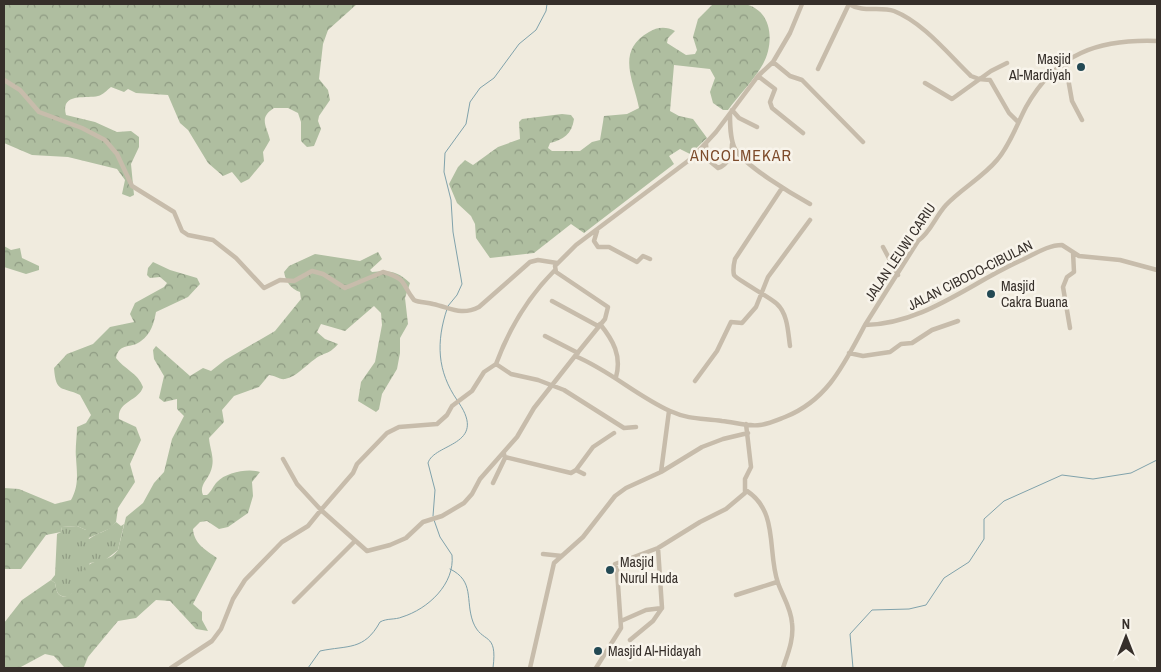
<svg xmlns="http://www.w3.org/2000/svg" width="1161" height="672" font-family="'Archivo Narrow',sans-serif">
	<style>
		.grass { fill: url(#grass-tufts) }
		.forest { fill: url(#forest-crowns) }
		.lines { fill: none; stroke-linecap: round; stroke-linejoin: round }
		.stream { stroke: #80a2ab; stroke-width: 1 }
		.street { stroke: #c7bcab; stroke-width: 4.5 }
		.poi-dot { fill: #234954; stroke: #f8f4eb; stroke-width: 2 }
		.labels { text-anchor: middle; stroke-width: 5; stroke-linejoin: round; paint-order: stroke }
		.poi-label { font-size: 14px; fill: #362f2a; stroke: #f8f4eb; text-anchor: start }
		.street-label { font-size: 14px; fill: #362f2a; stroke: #f8f4eb }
		.quarter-label { font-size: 16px; letter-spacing: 1px; fill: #7d4b2b; stroke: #f8f4eb }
	</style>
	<defs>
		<pattern id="grass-tufts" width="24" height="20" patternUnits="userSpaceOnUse" patternTransform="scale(1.25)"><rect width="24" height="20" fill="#afbea0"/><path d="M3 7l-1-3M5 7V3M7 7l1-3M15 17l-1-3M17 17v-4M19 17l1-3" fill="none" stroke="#8f9b83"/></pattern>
		<pattern id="forest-crowns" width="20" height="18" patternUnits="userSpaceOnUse" patternTransform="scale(1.25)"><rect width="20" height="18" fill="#afbea0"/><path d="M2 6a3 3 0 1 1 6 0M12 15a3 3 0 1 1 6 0" fill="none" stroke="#8f9b83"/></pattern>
	</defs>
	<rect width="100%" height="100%" fill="#f0ebde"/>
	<path class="grass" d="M116,522L121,526L124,524L118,550L104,561L90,563C85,571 74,592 69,597C57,597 57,592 55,583L51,580L55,575L57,534L61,532L62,527L77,526L86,530L89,539C98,532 108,532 116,522Z"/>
	<path class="forest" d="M4,4H357L328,30L323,44L319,79L328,90L330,100L319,116L318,121L321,129L314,146L307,147L301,141V122L298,113L288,108H274C258,118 267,126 270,140L263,152L264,161L249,179L241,183L232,172L223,176L208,163L188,130L180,123L168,95L136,93L128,89L124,92L111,87C107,90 103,95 98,96C86,99 60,92 66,115L95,122L117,132L131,131L139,137V147L131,164L134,195L130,197L122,194L125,180L117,169L68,157L32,155L4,143Z
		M713,4C723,4 735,2 744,4C772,9 775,42 763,64C754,80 739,95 728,110H723L713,103L710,92L715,78L710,69L674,65L670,111L679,116L693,119L707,138L690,154L680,149L669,156L674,164L584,233L571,224L534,253L490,258L476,238L475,224L471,216L457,203L449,184L458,167L465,160L473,165L498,147L520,139L519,122L522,119L562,114L571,115L574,119C572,134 563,140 550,143L548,148L552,151H580L592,142L600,140L604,116L627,114L639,108C634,81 615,51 649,32C657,27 666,26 675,31L668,38L667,43L686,55L695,54L697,50L693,37L698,19Z
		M4,246L11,250L20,248L22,258L39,266V270L26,274L4,267Z
		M378,252L382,259L370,270L372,272C388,270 398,271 410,283L405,298L408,324L400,338V353L397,369L382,394L379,409L376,412L358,401L361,382L375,362L382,325L381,313L374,306L345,331L321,324L317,332L325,339L338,344C329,355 324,352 315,359C306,365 296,377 285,379C280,380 274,375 269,375L259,387L234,396L222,410L224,422L209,438C210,451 216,459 210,473C207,480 199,486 203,495H207C212,491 213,486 217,482C226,472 249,468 260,472L252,482L253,496L248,513L228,527L219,529L207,521L200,522L193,529C194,544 206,550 217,558L193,604L202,612V620L208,631L196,629L170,601L156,600L136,618L118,621L88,657L84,667H64L54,656L45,654L19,668H4V623L22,600L51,580L55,583C57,592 57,597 68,597C78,588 78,570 90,564C101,558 109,562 118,550L126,517L143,503L154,483L164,472L172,439L184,416L177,409V399L164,402L159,398L164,376L154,359L153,350L156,346L190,376L203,368L211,371L225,360L275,331L301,299L300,292C291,289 286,282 284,272L289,266L315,254L360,261Z
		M153,262L170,270L197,278L200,284L188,297L156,312C154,323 151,334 141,341C132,349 119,342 116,358C124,369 138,373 143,387C139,401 117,401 119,419L136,427L141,440L130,464L135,482L118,508L116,522L111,528L82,541L80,539L86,534V530L77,526L62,527L61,532L46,535L21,569H4V488L19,489L55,504L71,500C79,486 77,473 76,458C75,448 77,437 77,427L86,423L91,415L80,395C62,386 56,394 54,368L67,354L93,344L110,327L134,322L130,314L135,303L164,287L167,283L160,277L150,278L147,275L148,268Z"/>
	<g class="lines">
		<path class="stream" d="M448,306L457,295L462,284L453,232L451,200L444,172L445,153L466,124L470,102L480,88L494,78L519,44L536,30L546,11L547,4
			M447,309C436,342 437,371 457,400
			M433,516L435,490L428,463C434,443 488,446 459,403
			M450,569C475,581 465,600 473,622C482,645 498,630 493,668
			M308,668L320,651C348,645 364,651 380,622C387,618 395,620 402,617C428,609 455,584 452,555L440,537L434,520
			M853,668L850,634L872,610L909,609L926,605L944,578L969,562L984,539V519L1004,501L1062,475L1093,479L1131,473L1157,460"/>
		<path class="street" d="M802,4L790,33L773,62L758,76L716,132L692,158L576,245L555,266L556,272L608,307L605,319L575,356C609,370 637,396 670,411C690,420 702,418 722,421C734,422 748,427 760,425C768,424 777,420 785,417C828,400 844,364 865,325C924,324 970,283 1022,260C1035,254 1048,245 1062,245L1079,256L1120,260L1157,270
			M773,62L790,76L802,80L863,142
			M1060,64L1066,67L1072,101L1082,120
			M818,69L849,4C863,13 880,6 894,11C924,23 948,54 971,76L979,79L990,80L1009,113L1018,122
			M758,76L775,89L770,102L772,108L803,133
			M4,80L20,90L39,112L82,128L105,140L117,154L132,186L174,212L182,231L188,235L213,240L236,258L264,288L280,280L294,281L312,271L323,274L345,288L383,272C408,279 401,284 414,300C420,303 427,302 433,304C451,308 461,316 479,307L530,262L538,260L557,263
			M925,83L952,99L991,71L1007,63
			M732,110L739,118L757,127
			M730,114C730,125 730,139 735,149C745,166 792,194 810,204
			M706,144L707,159L718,168C728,165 732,154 732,144
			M782,188L735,259C734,263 733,271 734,275C736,279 771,298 777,304C788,314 788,333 790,346
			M597,231L594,241L598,247H609L637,262L643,256L650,259
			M883,247L898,275
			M555,270C528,297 509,329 496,364L511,374L538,380L564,390L624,428L636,427
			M552,301L598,326
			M600,324C613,340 622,356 616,377
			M865,325L918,241C931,232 935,217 946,205C961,189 983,177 997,160C1010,145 1017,124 1026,107C1056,53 1099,39 1157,41
			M1070,328L1063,287L1067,277L1074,272L1073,252
			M545,336L578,353
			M849,353L863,356L890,352L901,344L912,343L932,330L958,321
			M695,381L717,351L731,322L742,323L756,307L768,277L810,220
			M505,457L571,473L576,470L593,447L614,433
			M283,459L297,484L321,510L353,473L357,464L387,433L399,427L437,424L447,415L452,406L472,391L484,372L496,364
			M576,470L584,474
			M661,472L669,411
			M493,483L505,458L504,454
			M747,491C779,512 767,552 778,583C783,597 791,608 792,623C794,639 788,653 783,668
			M543,554L562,556
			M736,595L777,582
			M294,602L355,541
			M621,621L646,610L662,608
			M630,640L653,621L662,608L658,548
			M171,668L212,641L221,629L233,599L245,580L282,542L308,526L321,510L367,551L390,545L406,538L423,522L442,516L464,503L472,494L480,479L517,437L534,408L575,356
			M530,668L554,563L583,537L615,496L626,488L661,472L702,447L723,439L748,433
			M596,668L621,628L617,570L615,564L658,548L700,522L726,509L745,493V479L751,467L746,424"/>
	</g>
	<g class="poi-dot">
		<circle cx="1081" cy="67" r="5"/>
		<circle cx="991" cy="294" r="5"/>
		<circle cx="610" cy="570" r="5"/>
		<circle cx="598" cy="651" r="5"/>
	</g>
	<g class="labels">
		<g class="poi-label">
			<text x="1071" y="64" text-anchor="end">Masjid<tspan x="1071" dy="16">Al-Mardiyah</tspan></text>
			<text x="1001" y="291">Masjid<tspan x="1001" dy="16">Cakra Buana</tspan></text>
			<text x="620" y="567">Masjid<tspan x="620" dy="16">Nurul Huda</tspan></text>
			<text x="608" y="656">Masjid Al-Hidayah</text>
		</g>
		<g class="street-label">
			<text transform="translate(900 252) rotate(-56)" y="5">JALAN LEUWI CARIU</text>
			<text transform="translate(970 275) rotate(-27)" y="5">JALAN CIBODO-CIBULAN</text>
		</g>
		<g class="quarter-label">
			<text x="741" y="161">ANCOLMEKAR</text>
		</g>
	</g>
	<rect width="1161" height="672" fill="none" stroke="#362f2a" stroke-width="10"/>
	<g transform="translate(1126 637)" stroke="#f8f4eb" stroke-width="4" paint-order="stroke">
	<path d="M0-4L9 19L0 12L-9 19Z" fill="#362f2a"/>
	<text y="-8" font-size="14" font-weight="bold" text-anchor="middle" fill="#362f2a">N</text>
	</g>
</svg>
